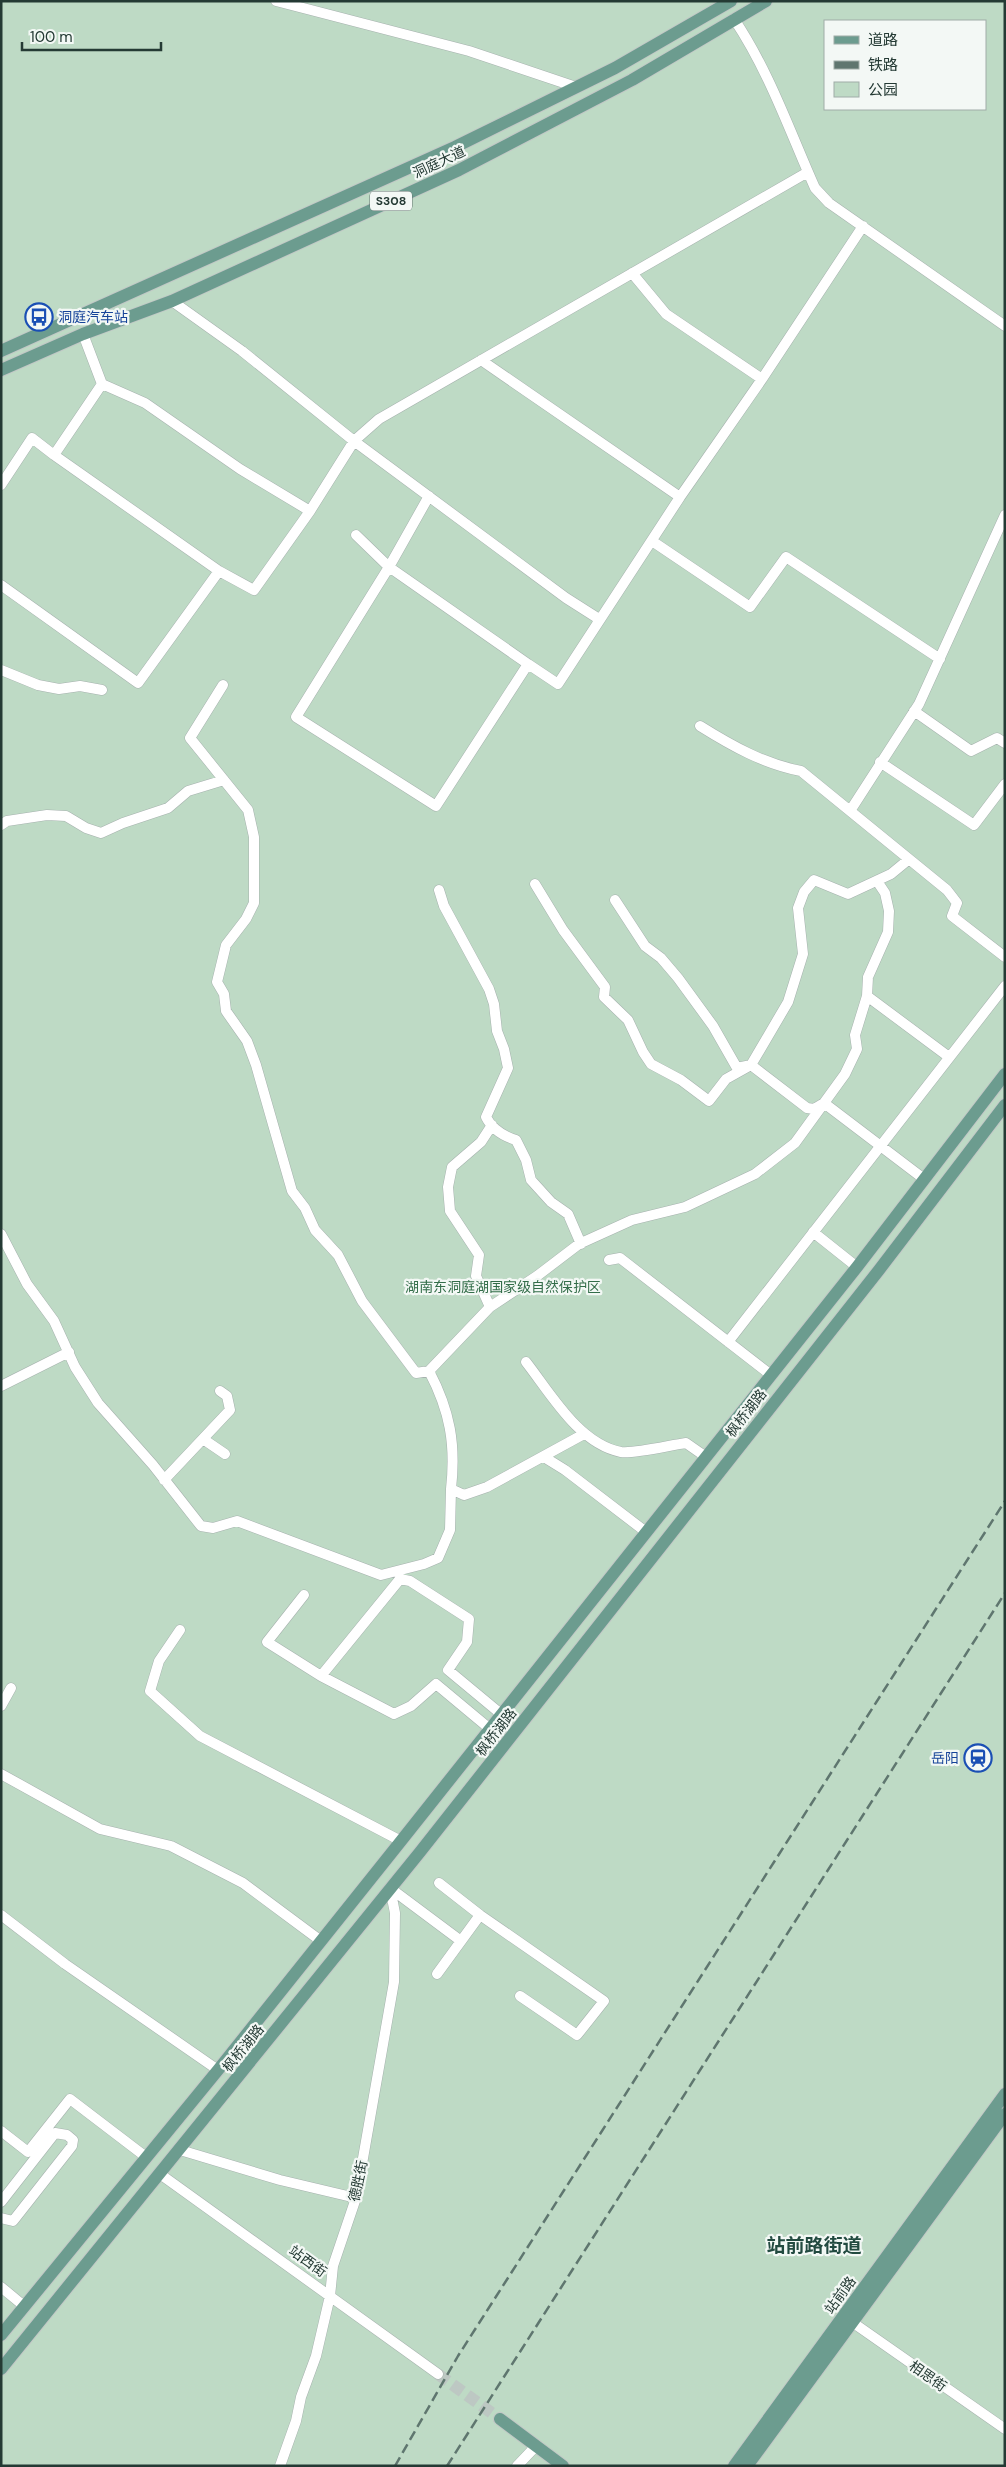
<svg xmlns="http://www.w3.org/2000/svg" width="1006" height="2467" font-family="'DM Sans','Noto Sans SC',sans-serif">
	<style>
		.green { fill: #bedac5; fill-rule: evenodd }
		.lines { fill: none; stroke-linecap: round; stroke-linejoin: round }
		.major-tunnel { stroke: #bdc8c3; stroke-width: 12; stroke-dasharray: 12 6; stroke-linecap: butt }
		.minor-casing { stroke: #a6b2ae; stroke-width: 11 }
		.major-casing { stroke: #c2c8c6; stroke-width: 14 }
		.minor { stroke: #fff; stroke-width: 10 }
		.major { stroke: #6c9c8f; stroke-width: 12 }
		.rail { stroke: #5f766f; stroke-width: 2.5; stroke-dasharray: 10 5; stroke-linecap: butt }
		.labels { text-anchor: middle; stroke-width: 4.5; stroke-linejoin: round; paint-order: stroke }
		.shield { fill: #f3f8f5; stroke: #62736e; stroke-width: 1 }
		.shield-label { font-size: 12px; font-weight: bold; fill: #243a34 }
		.street-label { font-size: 14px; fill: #243a34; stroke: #f3f8f5 }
		.transit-label { font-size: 14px; fill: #164399; stroke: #f3f8f5; text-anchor: start }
		.park-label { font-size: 14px; fill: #336d49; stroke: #f3f8f5 }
		.district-label { font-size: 19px; font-weight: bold; fill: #224a40; stroke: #f3f8f5 }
	</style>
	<rect width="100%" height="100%" fill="#e3ebe7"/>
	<path class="green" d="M1,1H1005V2466H1ZM825,21H985V109H825Z"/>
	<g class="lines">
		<path class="major-tunnel" d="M438,2374L500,2419"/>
		<g class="minor-casing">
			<path id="minor" d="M276,1L469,51L576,87
				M734,19C769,71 790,132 815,188L829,203L1005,326
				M632,273L666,314L762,379L863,226
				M172,301L242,351L354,441L379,419L808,172
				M83,334L102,384L54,455L219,571L254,590L310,511L354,441L566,598L599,619
				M102,384L145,403L240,469L310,511
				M1,485L32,438L54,455
				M429,496L389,567L296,717L436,806L528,664L558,684L680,497L481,360
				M680,497L762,379
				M356,535L389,567L528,664
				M652,541L750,607L786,557L940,659
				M1,585L138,683L219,571
				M1,670L38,685L59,689L80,686L102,690
				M223,685L190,738L248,810L254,837V903L246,919L226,945L217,982L224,994L226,1011L247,1041L256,1065L292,1191L305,1208L315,1230L338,1255L362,1301L416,1373L429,1371C450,1411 456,1444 451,1489L464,1495L487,1487L584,1434
				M914,711L971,751L997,738L1005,743
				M700,726C732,746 764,764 801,771L947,890L957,903L952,916L1005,957
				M880,762L974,825L1005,784
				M850,811L919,704L1005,515
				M1,825L7,821L47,815L66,816L86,828L101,833L123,823L168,808L188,791L224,780
				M877,881L885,893L889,911L888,932L868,977L867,996L949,1057
				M535,884L563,930L605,987L604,997L628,1020L643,1052L651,1064L681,1080L709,1101L726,1079L751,1065L788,1002L803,954L798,908L804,892L814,880L848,894L891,874L908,860
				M439,890L444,906L489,989L494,1004L497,1031L504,1049L508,1068L486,1117C492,1129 503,1136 516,1140L526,1160L531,1180L551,1202L568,1214L581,1244
				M615,900L645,946L661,958L678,978L713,1026L737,1068L751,1065L807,1108L814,1109L824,1103L845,1074L857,1049L855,1035L867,996
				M813,1232L857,1267
				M1,1234L27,1284L54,1321L75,1367L98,1403L153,1465L201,1526L213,1528L237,1521L381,1575L424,1564L438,1558L450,1530L451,1489
				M609,1260L620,1258L771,1375
				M490,1307L476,1276L479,1255L450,1211L448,1187L452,1167L481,1142L492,1125
				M728,1342L1005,986
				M526,1362C551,1394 579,1444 621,1452C634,1454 671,1445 686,1443L706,1457
				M429,1371L490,1307L537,1276L579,1244L632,1220L685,1207L755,1174L795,1143L824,1103L924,1179
				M1,1386L69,1352
				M203,1439L225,1454
				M544,1457L565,1470L646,1532
				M164,1480L230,1410L227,1396L220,1391
				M304,1595L267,1642L321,1676
				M180,1630L159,1661L150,1691L200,1736L401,1841
				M1,1706L11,1688
				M490,1729L436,1684L411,1706L394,1714L321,1676L400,1579L410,1581L469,1619L467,1642L448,1670L501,1714
				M1,1774L100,1829L171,1846L243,1883L321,1941
				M390,1888L461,1941
				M1,1915L65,1964L218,2070
				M480,1915L604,2001L577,2035L520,1996
				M437,1974L480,1915L439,1883
				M1,2131L28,2152L70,2099L146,2157
				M180,2150L280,2180L356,2198
				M160,2174L438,2374
				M1,2202L55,2133L67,2135L73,2140L72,2146L13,2221L1,2218
				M1,2287L24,2306
				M852,2322L1005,2429
				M280,2466L296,2421L301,2397L316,2356L330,2296L333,2266L356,2198L394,1982L395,1913L390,1888
				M517,2466L536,2446"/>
		</g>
		<g class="major-casing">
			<path id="major" d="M1,351L455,147L615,68L731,1
				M1,370L83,334L172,301L459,170L632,80L766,1
				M1,2335L218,2070L401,1841L857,1267L1005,1074
				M1,2369L420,1852L879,1270L1005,1105
				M500,2419L563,2466
				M734,2466L1005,2094
				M747,2466L1005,2114"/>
		</g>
		<use href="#minor" class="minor"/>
		<use href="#major" class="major"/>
		<path class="rail" d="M395,2466L458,2356L1005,1501
			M447,2466L1005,1593"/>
	</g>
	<defs>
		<g id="bus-ring" transform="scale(1.4375)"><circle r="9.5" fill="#f3f8f5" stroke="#1a4fb4" stroke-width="1.5"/><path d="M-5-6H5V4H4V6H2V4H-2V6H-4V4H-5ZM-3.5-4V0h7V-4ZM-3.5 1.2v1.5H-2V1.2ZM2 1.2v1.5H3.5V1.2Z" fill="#1a4fb4"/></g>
		<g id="station-ring" transform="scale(1.4375)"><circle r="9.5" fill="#f3f8f5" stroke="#1a4fb4" stroke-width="1.5"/><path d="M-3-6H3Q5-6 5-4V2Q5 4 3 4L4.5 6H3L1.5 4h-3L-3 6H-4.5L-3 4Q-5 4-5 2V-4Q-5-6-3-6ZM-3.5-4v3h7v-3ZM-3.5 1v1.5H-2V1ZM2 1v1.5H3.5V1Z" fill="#1a4fb4"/></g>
	</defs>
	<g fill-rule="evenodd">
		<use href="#bus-ring" x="39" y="317"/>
		<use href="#station-ring" x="978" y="1758"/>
	</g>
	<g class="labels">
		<rect class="shield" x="370" y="191.5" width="42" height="19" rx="4"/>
		<g class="shield-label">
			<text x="391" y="205">S308</text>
		</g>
		<g class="street-label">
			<text transform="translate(439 162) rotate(-25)" y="5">洞庭大道</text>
			<text transform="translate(746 1413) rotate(-52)" y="5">枫桥湖路</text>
			<text transform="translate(496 1732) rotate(-52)" y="5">枫桥湖路</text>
			<text transform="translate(243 2048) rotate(-51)" y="5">枫桥湖路</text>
			<text transform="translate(358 2181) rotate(-78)" y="5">德胜街</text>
			<text transform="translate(308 2261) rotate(36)" y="5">站西街</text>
			<text transform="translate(840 2295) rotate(-54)" y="5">站前路</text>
			<text transform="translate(928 2376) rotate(35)" y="5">相思街</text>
		</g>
		<g class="transit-label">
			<text x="58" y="322">洞庭汽车站</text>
			<text x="959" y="1763" text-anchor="end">岳阳</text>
		</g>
		<g class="park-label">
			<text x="503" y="1292">湖南东洞庭湖国家级自然保护区</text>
		</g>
		<g class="district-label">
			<text x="814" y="2252">站前路街道</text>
		</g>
	</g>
	<rect width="1006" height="2467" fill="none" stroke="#243a34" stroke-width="5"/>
	<rect x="824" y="20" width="162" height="90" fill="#f3f8f5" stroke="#a0aca8"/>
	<rect x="834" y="36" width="25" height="8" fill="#6c9c8f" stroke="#a0aca8"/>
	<text x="868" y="45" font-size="15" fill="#243a34">道路</text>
	<rect x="834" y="61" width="25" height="8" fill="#5f766f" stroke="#a0aca8"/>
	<text x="868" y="70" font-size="15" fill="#243a34">铁路</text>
	<rect x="834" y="82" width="25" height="15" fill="#bedac5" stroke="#a0aca8"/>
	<text x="868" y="95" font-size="15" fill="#243a34">公园</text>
	<path d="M22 42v8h139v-8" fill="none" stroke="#243a34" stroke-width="2.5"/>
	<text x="30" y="42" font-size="15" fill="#243a34" stroke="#f3f8f5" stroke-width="4" paint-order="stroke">100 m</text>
</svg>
